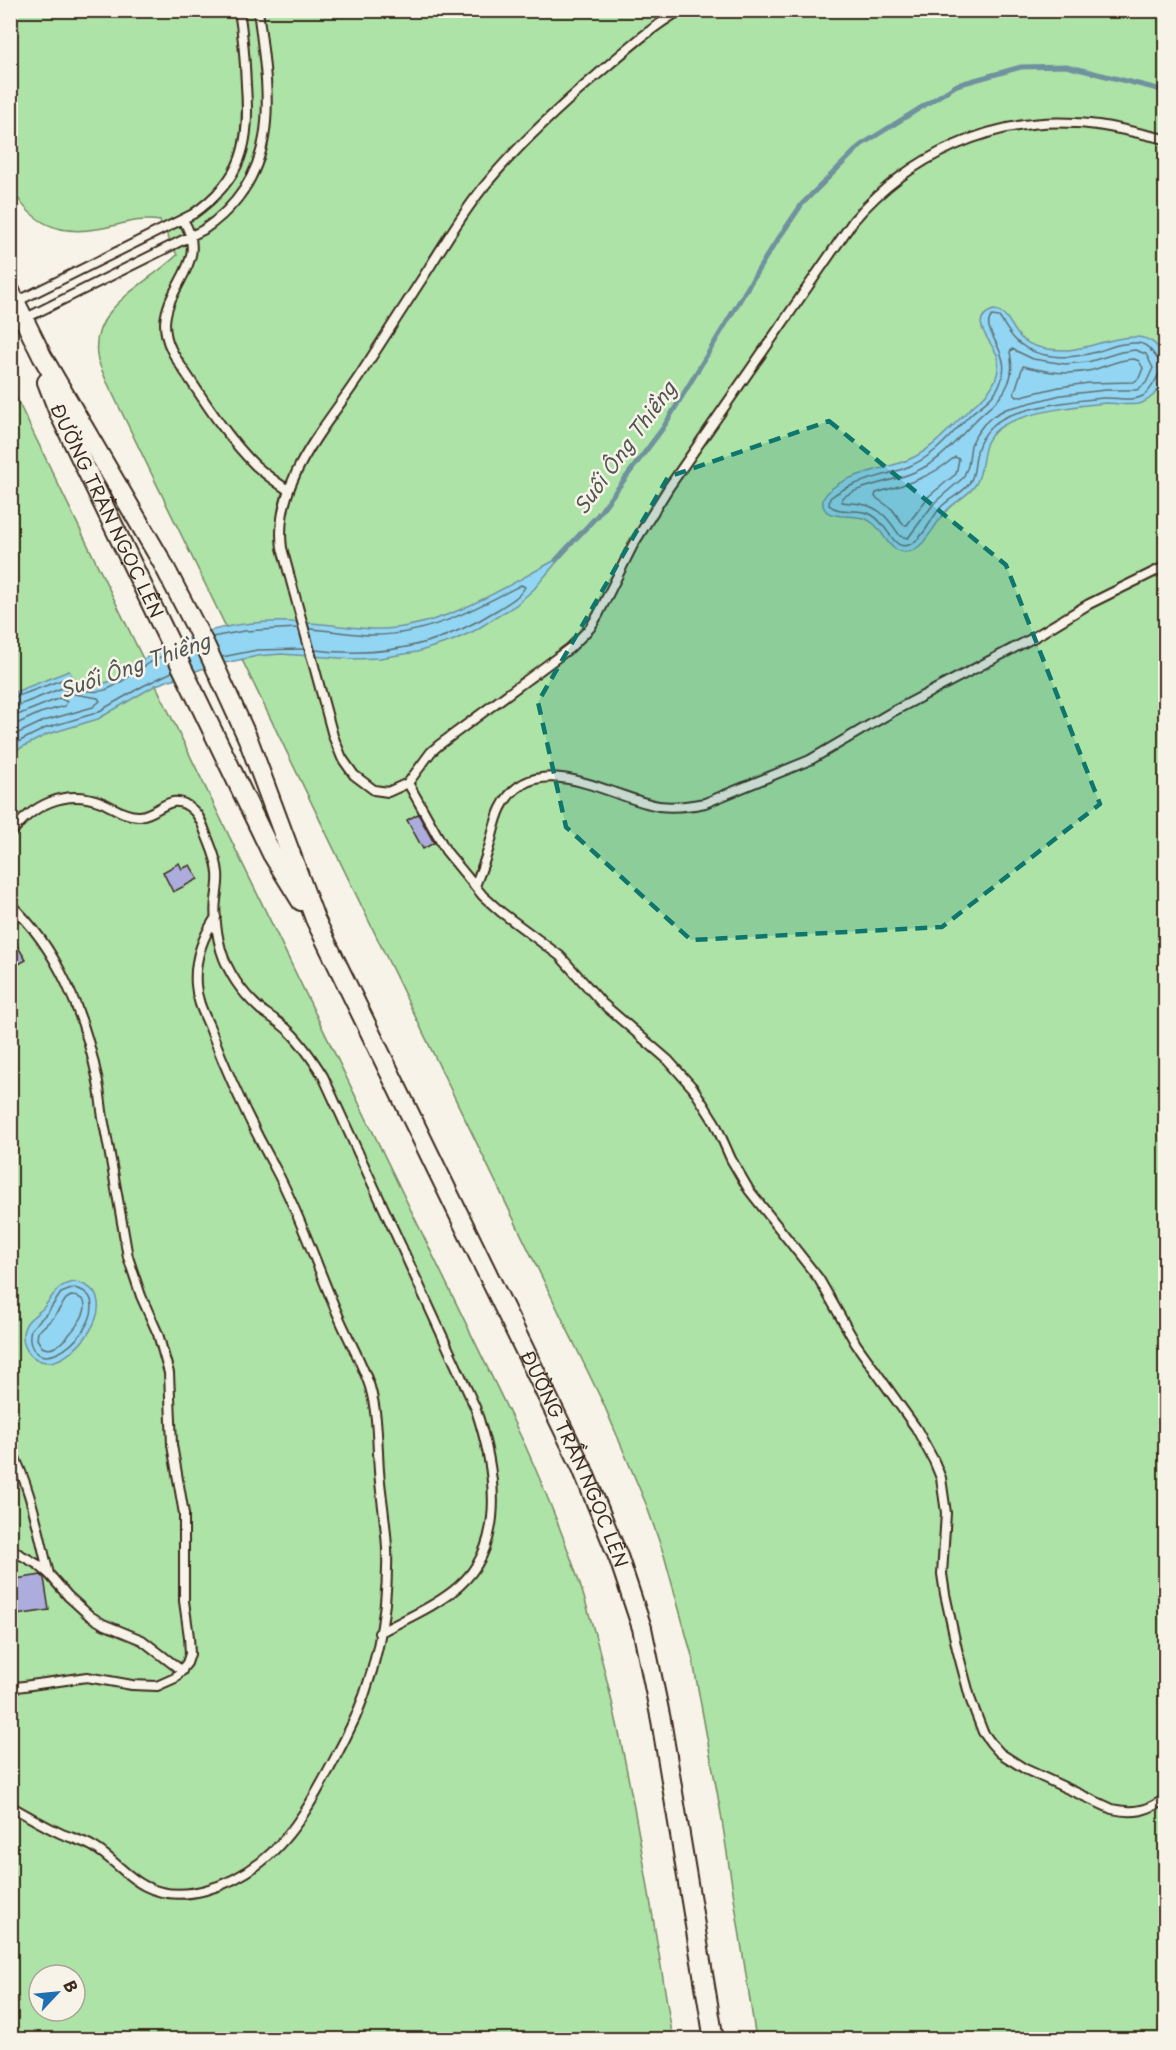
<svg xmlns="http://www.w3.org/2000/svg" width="1176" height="2050" font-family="'Playpen Sans',sans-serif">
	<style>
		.green { fill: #ade3a6; stroke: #748662; stroke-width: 1.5; fill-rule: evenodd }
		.water { fill: #92d6f3; stroke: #6f919e; stroke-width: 1.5 }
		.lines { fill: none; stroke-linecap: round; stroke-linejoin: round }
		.shore { stroke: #5e6f73; stroke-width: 1.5 }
		.stream { stroke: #6f919e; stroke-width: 5 }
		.building { fill: #acacdd; stroke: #3b2a1e; stroke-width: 1.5 }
		.service-casing { stroke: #3b2a1e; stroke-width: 12 }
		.tertiary-casing { stroke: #3b2a1e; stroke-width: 22 }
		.service { stroke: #f7f3e8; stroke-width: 8 }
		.tertiary { stroke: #f7f3e8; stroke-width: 18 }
		.marked { fill: #0f766e; fill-opacity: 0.2; stroke: #0f766e; stroke-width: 4.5; stroke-dasharray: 12 8; stroke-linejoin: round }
		.labels { text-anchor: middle; stroke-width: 5; stroke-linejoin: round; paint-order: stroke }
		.street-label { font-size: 18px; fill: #3b2a1e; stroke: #f7f3e8 }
		.water-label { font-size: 20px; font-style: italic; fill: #515553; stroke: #f7f3e8 }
	</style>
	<rect width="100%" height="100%" fill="#f7f3e8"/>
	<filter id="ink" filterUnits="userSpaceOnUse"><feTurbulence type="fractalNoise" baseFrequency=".0167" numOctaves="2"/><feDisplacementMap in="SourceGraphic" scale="12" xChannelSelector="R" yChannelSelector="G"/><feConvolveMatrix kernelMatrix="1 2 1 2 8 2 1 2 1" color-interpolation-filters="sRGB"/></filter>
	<g filter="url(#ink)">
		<path class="green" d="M11,11H1165V2039H756L720,1808L692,1656L664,1555L646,1504L604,1405L107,382C104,375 100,367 98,360C86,309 148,284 177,255L160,221C137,217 119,226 96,229C57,236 28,221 11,186Z
			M10,385L525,1445C549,1499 571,1553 588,1610C629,1749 649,1897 673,2039H11ZM39,1975H75V2011H39Z"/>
		<path class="water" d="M994,310C1009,312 1011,329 1021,338C1032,348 1050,350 1064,350C1093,351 1149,316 1163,357C1169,374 1159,396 1142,403C1131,407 1118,403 1106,403C1079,405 1028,412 1004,425C976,441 988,462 976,484C969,495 958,500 949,508C936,520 924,552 906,552C883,553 885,519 857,517C843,515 820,519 823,499C837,473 885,471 910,459C939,446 955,420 980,400C993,389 1002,372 997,355C992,342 966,318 994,310Z
			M561,557L534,589L516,605L474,631L452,641L417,652L380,658L354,659L281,654L258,656L210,666L156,685L98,719L48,734L11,753L10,694L69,671C73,679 78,681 86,684C110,689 124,671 142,660C150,655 158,651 166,647C180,640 195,636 209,631C244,621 286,620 322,624C343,626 364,630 385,629C449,625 506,586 561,557Z
			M75,1282C131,1293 72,1372 41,1361C25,1356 18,1337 27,1323C31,1317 39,1313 44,1307C54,1295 57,1284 75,1282Z"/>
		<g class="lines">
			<path class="shore" d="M1012,349L1033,359L1065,364L1088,362L1121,352L1135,350L1146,354L1153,368L1146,383L1137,390H1106L1061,395L1006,409L993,416L984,424L976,435L971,445L968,466L963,478L935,502L908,538L900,536C890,521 881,507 861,504C855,503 848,503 842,502V498C863,484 889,483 912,473C942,461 953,443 975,421C987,408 1001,401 1008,384C1013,373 1012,363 1010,352Z
				M1134,359L1139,361L1143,368L1139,378L1134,382L1089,383L1059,387L1017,397L1014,394L1023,366C1046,372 1069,376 1093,370C1106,366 1120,359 1134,359Z
				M1166,363C1153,362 1154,344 1137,343C1122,342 1109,348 1096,352C1072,359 1039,360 1019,343C1010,337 1006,326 999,317L992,316C976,332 1024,356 993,395C986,404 976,408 969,416C949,436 937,454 910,466C883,478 854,479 830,498L829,505C840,515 859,507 872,515C885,522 890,541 900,545C904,546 909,546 913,543C925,536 931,518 941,507C949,498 962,494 969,484C975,475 974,467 976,457C978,439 991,423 1008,416C1038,405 1071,401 1103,398C1116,397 1132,402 1143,396C1152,390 1154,382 1159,374L1166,372
				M955,457L959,459L956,474L929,496L907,525H904L892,509L875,497L876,493C907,484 930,478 955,457Z
				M309,629C331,630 352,635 374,635C428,635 475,609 521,585L525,587C520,597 507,604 497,610C442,645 380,658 315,650
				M212,637L244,631L298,628
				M222,657L257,650L304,649
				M10,699L64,679C68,681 71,685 76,687C103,699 115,685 136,672C145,665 154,660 164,655
				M10,707L17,706L62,688L74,694L98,698L100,701L93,707L44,721L10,737
				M10,716L20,714L60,698L67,702L65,706L40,713L10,727
				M10,746L46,728L96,713L143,686L172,672
				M74,1288C123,1297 59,1376 35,1351C29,1345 29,1337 31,1329L48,1312L61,1293Z
				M71,1296C105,1297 68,1340 55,1347C50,1350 46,1349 42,1347L37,1339L38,1332L54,1317L66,1299Z"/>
			<path class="stream" d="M556,560L597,516L663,428L766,257L802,204L861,145L957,85L1021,67L1066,66L1166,91"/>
		</g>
		<path class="building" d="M418,814L434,843L423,849L407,820Z
			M179,863L182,869L190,865L198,879L173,892L163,872Z
			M10,934L26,960L10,969Z
			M41,1575L44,1578L49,1610L10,1616V1580Z"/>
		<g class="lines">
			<g class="service-casing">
				<path id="service" d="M681,10C650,28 625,51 598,74C557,109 516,147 482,189C462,214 446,241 429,268C406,304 383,339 360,375C326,427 273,482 282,548L333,736L342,758L354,775L374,790L388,792L408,783L431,752L439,745L570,648L590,628L598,615L633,545L669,487L854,220C908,157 992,117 1076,123C1106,124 1136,133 1166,139
					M183,220C210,262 167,283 165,323C165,332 167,341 171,349C176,360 184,370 191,381C210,410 230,440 255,465C265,474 276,482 288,490
					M16,302L193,214C244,178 250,143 246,85C245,60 243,35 239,10
					M24,319L203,230C284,175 269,95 258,10
					M408,783L446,851L483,896L501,912L560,956L602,1003L668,1060L693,1088L715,1123L731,1159L749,1190L819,1279L856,1344L916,1428L934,1461L941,1478L946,1513L942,1574L945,1594L957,1649L971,1701L983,1732L991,1743L1000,1753L1025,1769L1112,1809C1134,1814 1148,1811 1166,1798
					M10,835C31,805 66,788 101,802C113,807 126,817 140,816C160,814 171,789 193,810C200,816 203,826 206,834C211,847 217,859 218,873C219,882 217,891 216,900C214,916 217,935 221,950C228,973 243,994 261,1010C271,1017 281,1023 290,1032C303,1045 313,1060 323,1076L475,1407C494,1463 509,1542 459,1586C438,1605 405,1619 379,1633
					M475,886C480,873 485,861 489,847C493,834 495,820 501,808C533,744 613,799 659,806C675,808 690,806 705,803L810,760L892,712L1031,639L1089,604L1166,566
					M10,904C58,948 84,1015 97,1077C100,1091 101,1105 103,1118C112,1164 120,1211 128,1257L141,1296L158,1334L169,1373L172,1445L184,1514V1601L189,1637L190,1654L187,1663L175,1678L157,1686L132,1685L87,1677L10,1688
					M10,1448C31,1487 38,1531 49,1574
					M10,1549L37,1564L49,1574L68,1596L90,1616L103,1624L142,1640L182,1671
					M10,1806C27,1815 44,1826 62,1834C72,1838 83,1841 92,1846C112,1857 125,1876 145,1886C182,1905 230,1886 261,1862C299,1832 323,1781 345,1739C375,1682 389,1613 387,1549C386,1523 381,1497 379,1471C377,1442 378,1415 370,1387C362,1362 348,1339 338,1315C317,1267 301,1217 276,1170C250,1123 229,1079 210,1028C204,1014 197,1001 196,985C194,960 202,938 216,917"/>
			</g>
			<g class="tertiary-casing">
				<g id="tertiary">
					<path id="s1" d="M10,291L42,356L162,562L206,647L248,739L315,919L582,1468L619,1559L642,1628L661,1720L714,2040"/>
					<path id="s2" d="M47,382L59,413L272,854L301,901"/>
				</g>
			</g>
			<use href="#service" class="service"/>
			<use href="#tertiary" class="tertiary"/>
		</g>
	</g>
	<path class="marked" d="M829,421L1006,565L1100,804L942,927L691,940L566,827L538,702L668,477Z"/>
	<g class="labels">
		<g class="street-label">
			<text dy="6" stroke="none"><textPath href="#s2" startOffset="142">ĐƯỜNG TRẦN NGỌC LÊN</textPath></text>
			<text dy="6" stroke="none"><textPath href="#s1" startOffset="1299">ĐƯỜNG TRẦN NGỌC LÊN</textPath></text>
		</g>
		<g class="water-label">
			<text transform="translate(625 448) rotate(-54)" y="7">Suối Ông Thiềng</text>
			<text transform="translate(135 666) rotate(-19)" y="7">Suối Ông Thiềng</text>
		</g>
	</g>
	<rect width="1176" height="2050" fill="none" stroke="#f7f3e8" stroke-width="36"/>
	<rect x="18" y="18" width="1140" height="2014" fill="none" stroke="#3b2a1e" stroke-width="2" filter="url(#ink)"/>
	<g transform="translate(57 1993) rotate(64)"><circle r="28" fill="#f7f3e8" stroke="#aca397" stroke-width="1.5"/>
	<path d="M0-4.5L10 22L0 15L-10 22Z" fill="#1f6fb2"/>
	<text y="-9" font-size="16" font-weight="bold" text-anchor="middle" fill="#3b2a1e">B</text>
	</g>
</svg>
